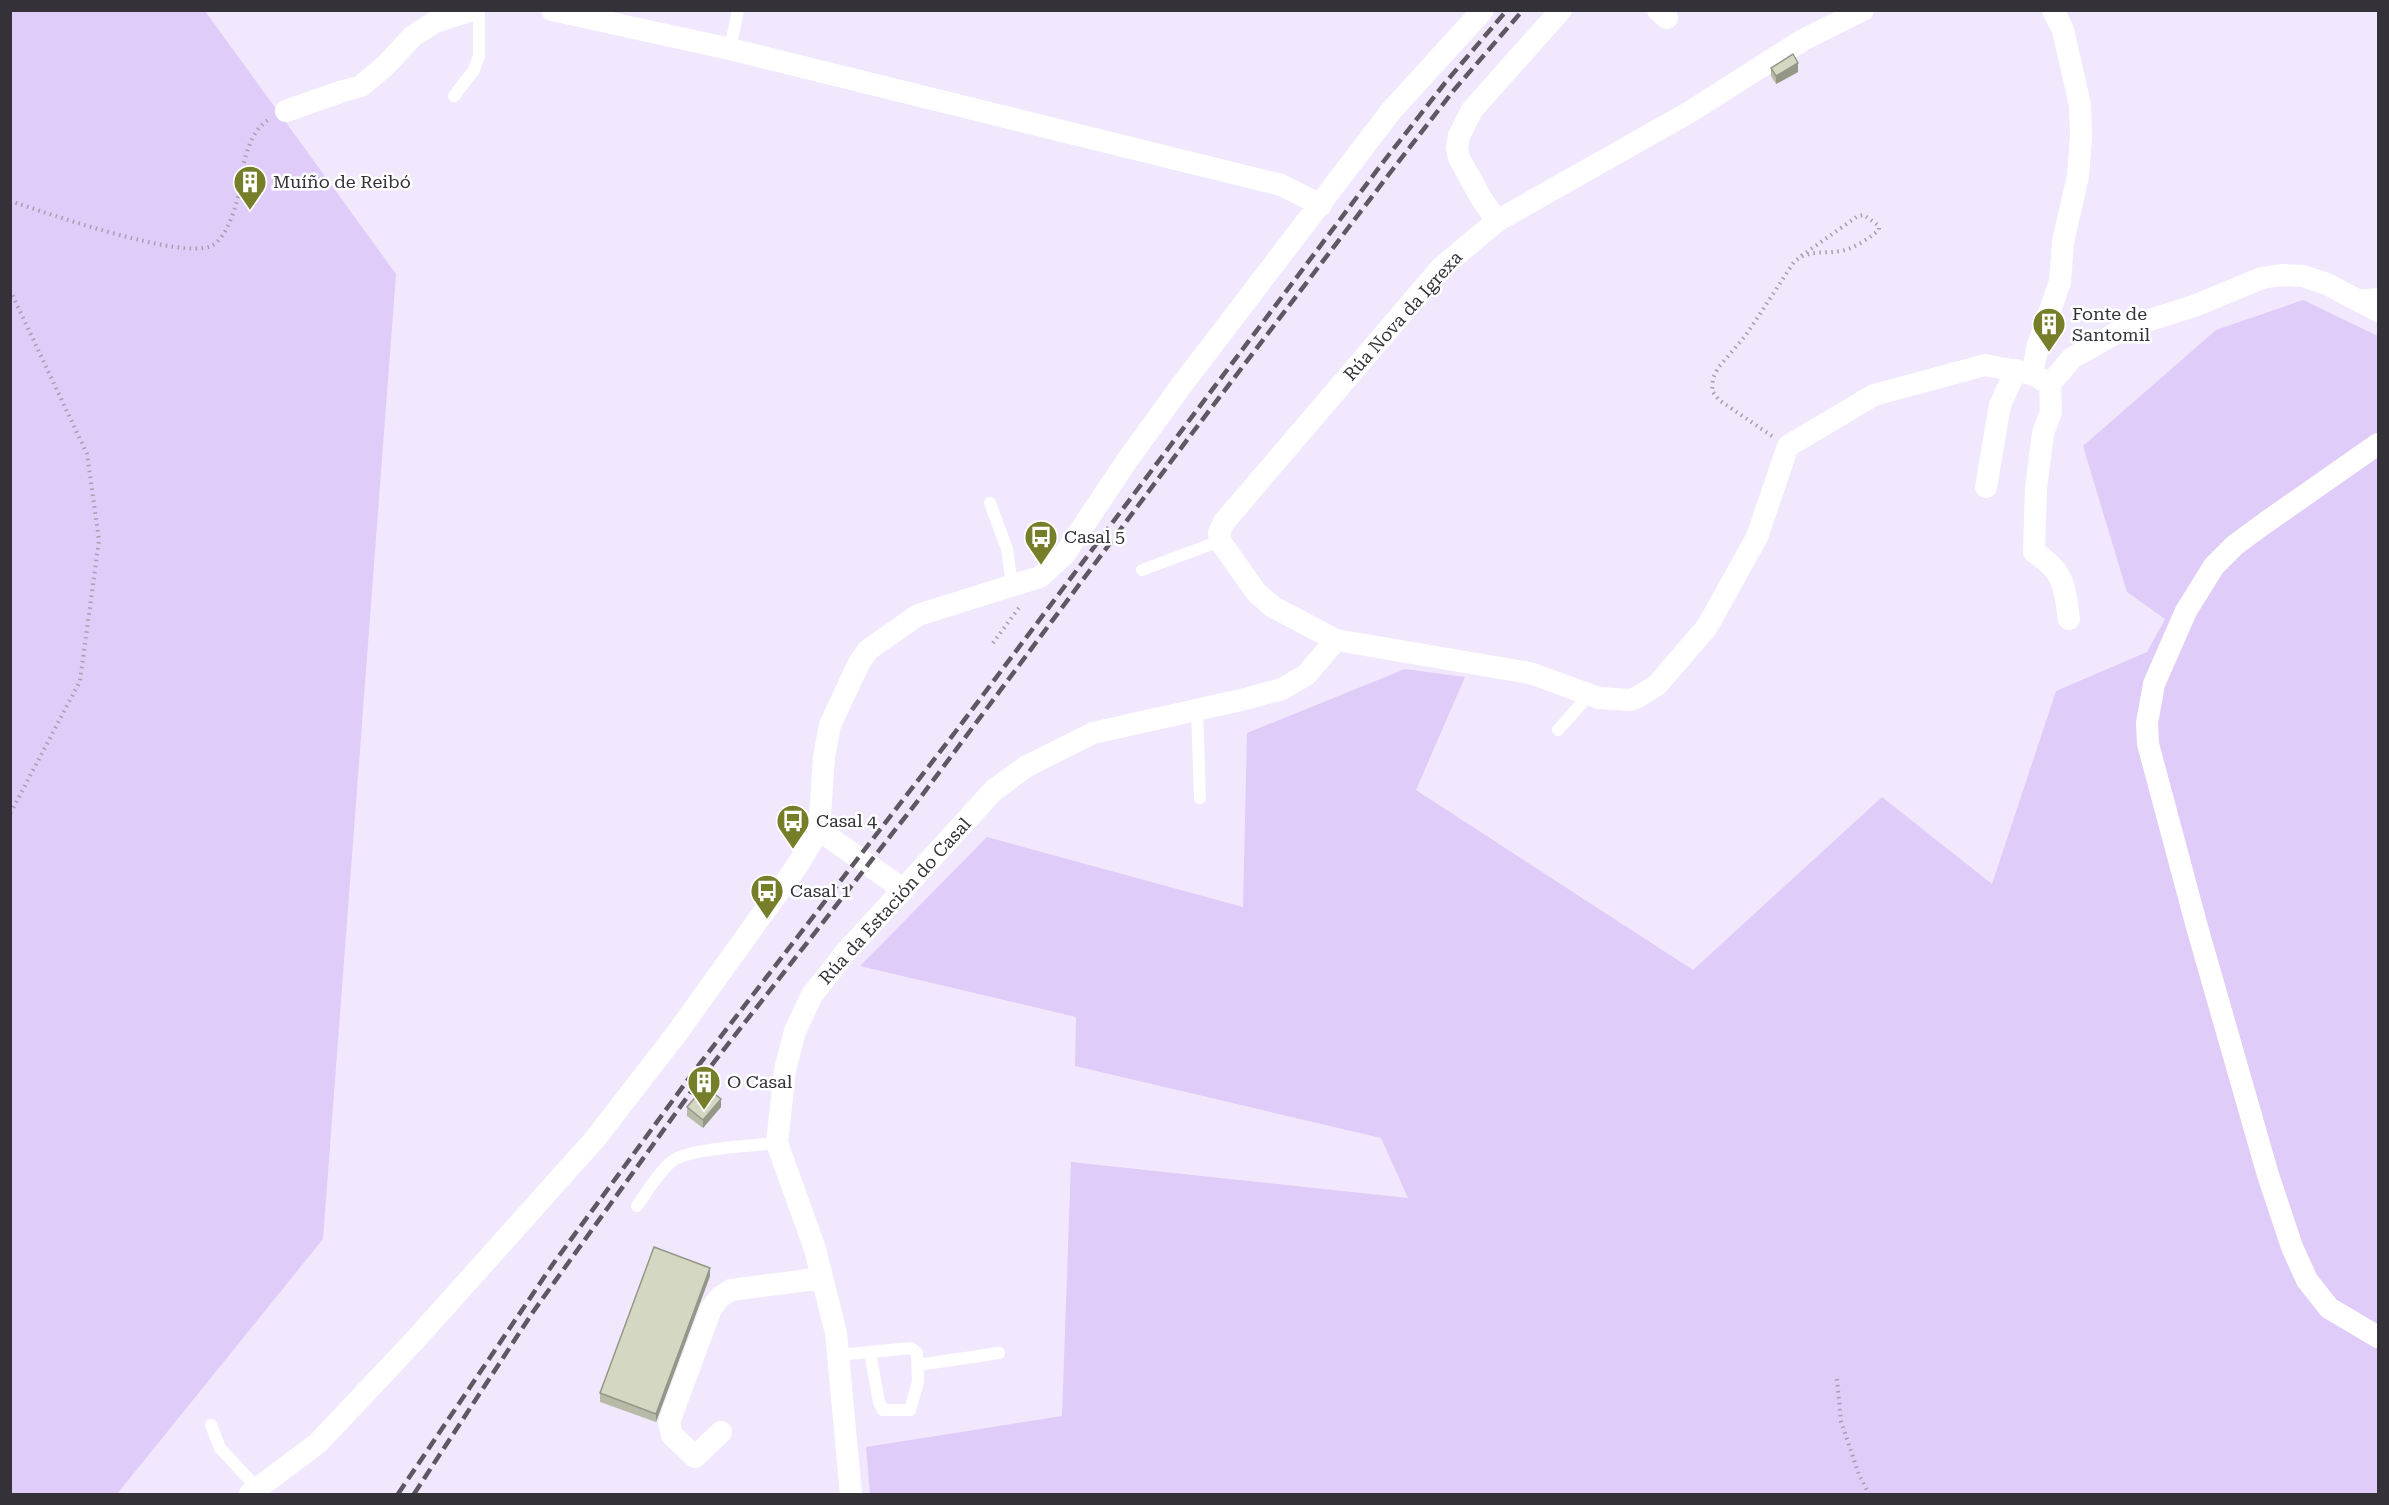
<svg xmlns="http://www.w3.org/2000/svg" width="2389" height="1505" font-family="'Roboto Serif',serif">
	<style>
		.green { fill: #e0ccf8 }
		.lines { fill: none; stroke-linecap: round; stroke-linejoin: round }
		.path { stroke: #a69faf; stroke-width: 4; stroke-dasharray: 1.5 4.5; stroke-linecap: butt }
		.lane { stroke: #fff; stroke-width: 12 }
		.street { stroke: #fff; stroke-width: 22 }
		.rail { stroke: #5d5862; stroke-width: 4.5; stroke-dasharray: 12 6; stroke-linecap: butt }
		.wall { fill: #b6baa7 }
		.shaded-wall { fill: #949788 }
		.building { fill: #d4d8c2; stroke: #949788; stroke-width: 1.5 }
		.labels { text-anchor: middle; stroke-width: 5; stroke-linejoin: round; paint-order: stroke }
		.poi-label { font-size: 18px; fill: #343138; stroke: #fff; text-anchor: start }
		.street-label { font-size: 18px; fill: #343138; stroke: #fff }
	</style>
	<rect width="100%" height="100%" fill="#f1e8fd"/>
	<path class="green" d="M10,11H205L396,274L323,1239L117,1494H11Z
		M2303,300L2378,336V1494H870L866,1447L1062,1416L1071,1162L1408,1198L1381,1138L1075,1066L1076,1017L860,966L987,837L1243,907L1247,733L1405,669L1465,677L1416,790L1693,970L1882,797L1992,884L2056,691L2147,652L2165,619L2127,592L2083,446L2216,330Z"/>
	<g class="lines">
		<path class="path" d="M10,201C47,213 181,260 211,246C227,239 238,202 240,186C243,164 248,133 268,120
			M10,290L87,454L99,540L80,681L10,814
			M1772,436L1719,400L1712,391L1713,378L1718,368L1746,335L1794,262C1809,248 1827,255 1845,250C1858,246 1869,238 1879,230V226L1864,215L1858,216L1801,256
			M993,643L1021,605
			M1837,1379L1841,1421L1859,1475L1869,1494"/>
		<path class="lane" d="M730,49L738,10
			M454,96L474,70L479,56V10
			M2354,296L2378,294
			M990,503L1007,549L1012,585
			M1142,570L1220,541
			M1197,710L1200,798
			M1558,730L1589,695
			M637,1206C647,1192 658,1173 671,1162C687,1148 754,1146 777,1143
			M838,1355L870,1352L879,1402L883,1410H910L918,1382L917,1353L911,1348L870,1352
			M918,1365L999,1353
			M211,1425L220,1448L258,1489"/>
		<path class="street" d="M552,10L730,49L1281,185L1321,205
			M1658,10L1667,18
			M1863,10L1803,40L1688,113L1497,221L1441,268L1224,522L1219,533L1220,541L1256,592L1273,607L1336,640L1530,673L1599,698L1630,700L1638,697L1657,685L1707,627L1757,537L1788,446L1874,395L1985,365L2032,374
			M286,111L340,92L361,86L385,66L413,36L435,22L472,10
			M1497,221L1481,198L1459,158L1457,148L1459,136L1472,110L1561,10
			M2043,380L2032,374L2038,345L2060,282L2063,242L2078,176L2081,136L2080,105L2063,30L2053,10
			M2378,444L2265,523L2235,545L2214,566L2186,611L2154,684L2147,723L2148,744L2197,927L2268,1175L2292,1247L2307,1280L2329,1308L2378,1337
			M1986,487L2000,405L2016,370
			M2069,619C2064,585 2065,572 2034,552L2036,488L2043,433L2051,412L2050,384L2072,358L2127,327L2194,306L2262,278L2281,275L2303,276L2327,284L2378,311
			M819,830L904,890
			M721,1432L695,1457L672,1435L669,1422L711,1309L720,1297L731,1290L822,1278
			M250,1494L318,1443L416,1339L595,1139L677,1033L797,866L819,830L824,757L830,725L859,663L868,650L918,615L1040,577L1064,555L1126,462L1181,386L1391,111L1483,10
			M851,1494L836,1333L815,1249L777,1143L785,1070L795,1031L812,995L846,952L994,790L1027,766L1093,733L1241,700L1282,689L1306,675L1336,640"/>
		<path class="rail" d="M398,1494L553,1264L695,1070L956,731L1384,161L1445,83L1507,10
			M414,1494L533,1312L693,1089L920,798L1193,432L1393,169L1454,90L1523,10"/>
	</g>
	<path class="wall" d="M1771,68L1798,72L1776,84L1771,76Z
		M687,1107H721L703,1128L687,1116Z
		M710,1276L656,1422L600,1402V1393Z"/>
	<path class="shaded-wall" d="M1798,63V72L1776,84V76Z
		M721,1099V1107L703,1128V1120Z
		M710,1268V1276L656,1422V1414Z"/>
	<path class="building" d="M1793,54L1798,63L1776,76L1771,68Z
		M705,1086L721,1099L703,1120L687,1107Z
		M654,1247L710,1268L656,1414L600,1393Z"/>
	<defs>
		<g id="building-pin" transform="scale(1.725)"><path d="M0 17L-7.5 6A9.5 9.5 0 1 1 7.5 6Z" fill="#777e29" stroke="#fff"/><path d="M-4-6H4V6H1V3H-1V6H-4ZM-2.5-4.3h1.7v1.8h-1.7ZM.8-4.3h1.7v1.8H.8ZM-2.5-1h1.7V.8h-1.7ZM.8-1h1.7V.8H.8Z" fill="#fff"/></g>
		<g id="bus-pin" transform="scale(1.725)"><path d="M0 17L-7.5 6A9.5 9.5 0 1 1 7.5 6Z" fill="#777e29" stroke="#fff"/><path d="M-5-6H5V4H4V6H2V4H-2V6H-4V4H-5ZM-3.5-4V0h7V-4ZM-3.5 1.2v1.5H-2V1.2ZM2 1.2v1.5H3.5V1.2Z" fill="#fff"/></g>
	</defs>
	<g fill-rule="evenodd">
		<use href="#building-pin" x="250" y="182"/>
		<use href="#building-pin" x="2049" y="324"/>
		<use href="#bus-pin" x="1041" y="537"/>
		<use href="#bus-pin" x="793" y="821"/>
		<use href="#bus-pin" x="767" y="891"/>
		<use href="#building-pin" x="704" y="1082"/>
	</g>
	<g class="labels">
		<g class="poi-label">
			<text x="273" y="188">Muíño de Reibó</text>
			<text x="2072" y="320">Fonte de<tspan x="2072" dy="21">Santomil</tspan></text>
			<text x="1064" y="543">Casal 5</text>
			<text x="816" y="827">Casal 4</text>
			<text x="790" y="897">Casal 1</text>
			<text x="727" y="1088">O Casal</text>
		</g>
		<g class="street-label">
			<text transform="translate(1403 316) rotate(-48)" y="6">Rúa Nova da Igrexa</text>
			<text transform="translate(895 901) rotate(-48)" y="6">Rúa da Estación do Casal</text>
		</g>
	</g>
	<rect width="2389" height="1505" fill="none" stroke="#343138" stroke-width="24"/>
</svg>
